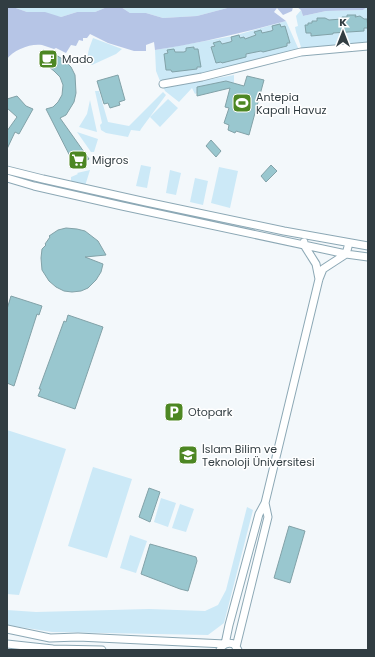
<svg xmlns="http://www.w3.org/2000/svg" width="375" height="657" font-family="Poppins,sans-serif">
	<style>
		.green { fill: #cce9f7 }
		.water { fill: #b6c5e6 }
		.building { fill: #99c7cf; stroke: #82a2a8 }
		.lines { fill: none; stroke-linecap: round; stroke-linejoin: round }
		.minor-casing { stroke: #8ca8b5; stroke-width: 9 }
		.minor { stroke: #fff; stroke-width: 7 }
		.labels { text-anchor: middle; stroke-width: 3; stroke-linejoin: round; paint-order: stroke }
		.poi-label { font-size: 11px; fill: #313d42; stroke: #fff; text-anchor: start }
	</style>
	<rect width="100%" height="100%" fill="#f3f8fb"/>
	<path class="green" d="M13,7H107L95,12H77L61,17L27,12Z
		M121,7H231L197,16L163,18L146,13H130Z
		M367,7L368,42L302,50L296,32L295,27L298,26L296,16L301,10L303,16L326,11L363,10Z
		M286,21L299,50L216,71L160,81L156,71L155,50L233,36Z
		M93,38L122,49L116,54L92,65L90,64C85,55 90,47 93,38Z
		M234,75V83L228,84L227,81L197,87V93L195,94L192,88L179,102L165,91L163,86H175Z
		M95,91H99L108,122L129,126L163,92L166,95L141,129L140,131L131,130L128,137L106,133L101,130L100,125L102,123Z
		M168,99L178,108L160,127L150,117Z
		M90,100L97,132L79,127L87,114Z
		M77,132L98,139L94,152H91Z
		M141,165L151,167L147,188L136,186Z
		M219,167L238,171L230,208L211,203Z
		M90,170L85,186L71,183V177L78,174L77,173Z
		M170,170L181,173L176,195L166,193Z
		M195,178L208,181L203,205L190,202Z
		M7,430L66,449L19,595L7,594Z
		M93,467L132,479L107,558L68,546Z
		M161,498L176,503L168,527L154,522Z
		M180,504L194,509L186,532L172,528Z
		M247,507L253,510L224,623L208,635L52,632L7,625V610L36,612L149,609L205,611L218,605L226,590Z
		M130,535L147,541L136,573L120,568Z"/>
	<path class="water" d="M7,7H13L27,12H45L61,17L77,12H95L107,7H121L130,13H146L163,18L197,16L231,7H293L292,11L283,15L277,8L274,12L286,21C242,33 200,43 155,50L154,42L146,45V51H134L108,43L90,34L87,38H83V41L79,40L76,46L71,45L66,53L56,48L54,49C50,48 46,46 42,45C31,43 13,50 7,59Z
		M297,7H367L363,10L326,11L303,16L301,10Z"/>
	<path class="building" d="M347,15H356L355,17L360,16L364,19H367L368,28H364V31L333,33V34L311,36V33H306L305,25H308V23H312V21H317V18H325L329,20L342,19V17H347Z
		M280,24L281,27L285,26L290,43H287V46L263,52L261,51L246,54V57L222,63L221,62L216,63L211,47L215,46L213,43L220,41L222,44L230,42L232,41L231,37L239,35L240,38L244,37L245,39L256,35L254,32L261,30L262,33L271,31L273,30L272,26Z
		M194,47V49H198L201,67H197V69L172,72L171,70H166L164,54L168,53L167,50L174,49L175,52H184L186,51V48Z
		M43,50L56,55L64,60L71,67L75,75L76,93L74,102L66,115L60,118L89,159L75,166L46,109L53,107L58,102L62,95L63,85L60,77L54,71L49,67L42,64Z
		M118,75L125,100L119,102L120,105L110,108L108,103L104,104L97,81Z
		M247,76L264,80L249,135L236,131L235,133L228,130L229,125L224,123L229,108L225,107L230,88L197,96V87L226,81L244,86Z
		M17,96L26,106L33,109L19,134L15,132L7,149V131L17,117L7,108V99Z
		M211,140L221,151L216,157L206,146Z
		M271,165L277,171L266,182L261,176Z
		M66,228L77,229L85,231L98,241L106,255L85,257L103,264L101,272L96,280L88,288L81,291L72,292L64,291L56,287L49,281L42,270L41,258L42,249L46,245L45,244L50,237L49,236L58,230Z
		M11,296L42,306L39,315L37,314L14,386L7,383V309Z
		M68,315L103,327L75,409L38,396L41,389H39L64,321L66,322Z
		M149,488L160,492L150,522L139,517Z
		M289,526L305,531L290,583L274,578Z
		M150,544L196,557L197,561L188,591L180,589L141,574Z"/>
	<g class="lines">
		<g class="minor-casing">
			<path id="minor" d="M163,84L202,77L301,52L368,46
				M7,170L43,179L146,202L284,231L368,246
				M7,178L34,186L122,206L346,254L368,257
				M304,242V245L316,264L319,279
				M7,629L50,638L78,637L225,644L229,625L259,514L265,503L319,279L323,269L346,254L349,243
				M7,644L53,649L102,650
				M236,647L268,517L265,503
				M220,650C222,644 228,642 234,644L238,650"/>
		</g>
		<use href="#minor" class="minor"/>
	</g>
	<defs>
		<g id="cafe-square" transform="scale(1)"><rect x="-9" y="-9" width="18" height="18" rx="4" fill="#4d8723" stroke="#fff"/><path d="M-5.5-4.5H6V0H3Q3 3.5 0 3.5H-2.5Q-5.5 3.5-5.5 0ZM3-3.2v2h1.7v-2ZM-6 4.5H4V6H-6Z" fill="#fff"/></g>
		<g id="stadium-square" transform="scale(1)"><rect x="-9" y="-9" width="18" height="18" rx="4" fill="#4d8723" stroke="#fff"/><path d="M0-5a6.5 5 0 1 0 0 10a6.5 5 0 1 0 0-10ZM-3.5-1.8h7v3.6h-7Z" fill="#fff"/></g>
		<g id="supermarket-square" transform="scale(1)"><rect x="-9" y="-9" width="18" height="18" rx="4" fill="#4d8723" stroke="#fff"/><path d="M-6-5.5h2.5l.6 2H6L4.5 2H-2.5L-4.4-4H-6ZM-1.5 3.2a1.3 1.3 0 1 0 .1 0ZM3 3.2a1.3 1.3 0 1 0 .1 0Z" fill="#fff"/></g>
		<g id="parking-square" transform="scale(1)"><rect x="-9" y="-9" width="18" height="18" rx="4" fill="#4d8723" stroke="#fff"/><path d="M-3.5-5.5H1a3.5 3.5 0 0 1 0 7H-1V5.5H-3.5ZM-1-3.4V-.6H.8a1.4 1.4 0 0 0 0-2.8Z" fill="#fff"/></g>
		<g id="university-square" transform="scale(1)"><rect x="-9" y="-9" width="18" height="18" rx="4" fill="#4d8723" stroke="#fff"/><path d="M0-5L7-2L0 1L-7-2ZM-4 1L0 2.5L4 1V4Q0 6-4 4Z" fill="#fff"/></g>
	</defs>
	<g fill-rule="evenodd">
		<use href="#cafe-square" x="48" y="59"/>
		<use href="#stadium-square" x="242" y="103"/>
		<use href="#supermarket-square" x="78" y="160"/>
		<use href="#parking-square" x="174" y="412"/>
		<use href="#university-square" x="188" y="455"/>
	</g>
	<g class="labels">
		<g class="poi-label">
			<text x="62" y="63">Mado</text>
			<text x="256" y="101">Antepia<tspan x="256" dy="13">Kapalı Havuz</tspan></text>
			<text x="92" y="164">Migros</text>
			<text x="188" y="416">Otopark</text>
			<text x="202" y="453">İslam Bilim ve<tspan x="202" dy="13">Teknoloji Üniversitesi</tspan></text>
		</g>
	</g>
	<rect width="375" height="657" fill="none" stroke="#313d42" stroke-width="16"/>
	<g transform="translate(343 32)" stroke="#ffffff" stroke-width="3" paint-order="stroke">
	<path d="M0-3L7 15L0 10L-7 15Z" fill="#313d42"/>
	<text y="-6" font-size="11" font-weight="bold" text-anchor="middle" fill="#313d42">K</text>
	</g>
</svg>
